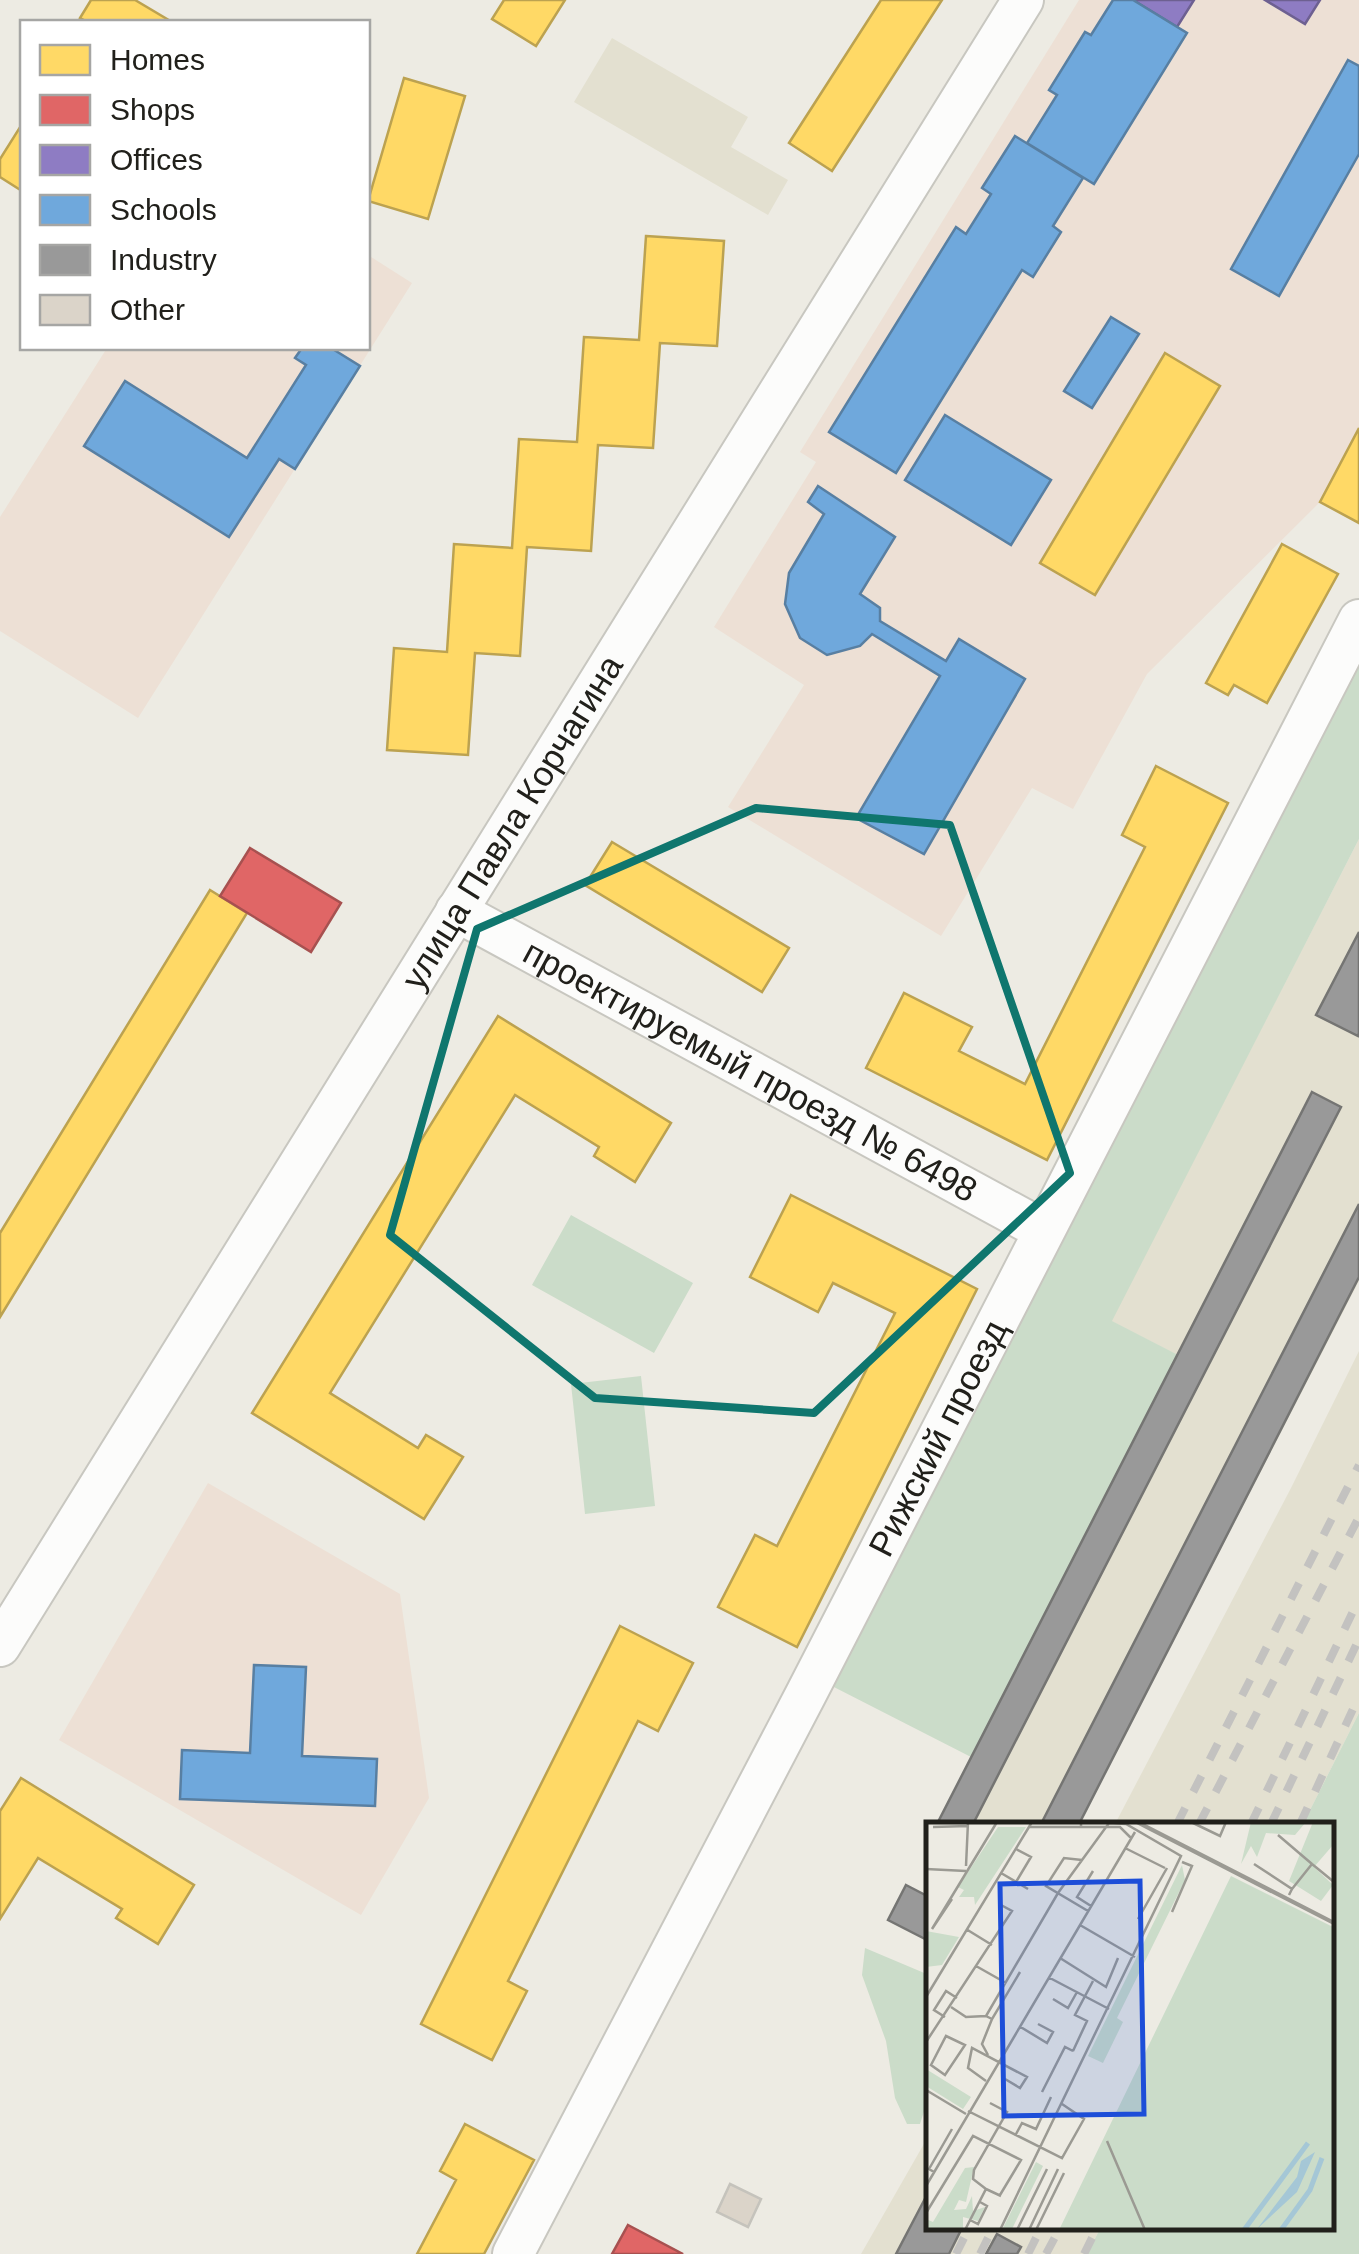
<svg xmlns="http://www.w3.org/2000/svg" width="1359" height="2254" font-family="Arial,sans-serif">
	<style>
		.built { fill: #e3e0d0 }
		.education { fill: #ede0d5 }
		.green { fill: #cbdcc9 }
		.homes { fill: #ffd966; stroke: #bca250; stroke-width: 2.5 }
		.shops { fill: #e06666; stroke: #a75150; stroke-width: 2.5 }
		.offices { fill: #8e7cc3; stroke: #6d6091; stroke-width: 2.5 }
		.schools { fill: #6fa8dc; stroke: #587fa2; stroke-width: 2.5 }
		.industry { fill: #999; stroke: #757573; stroke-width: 2.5 }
		.building { fill: #dbd4c9; stroke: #c5c3bc; stroke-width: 2.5 }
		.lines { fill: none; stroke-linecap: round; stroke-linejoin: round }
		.minor-casing { stroke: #c8c7c0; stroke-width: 44 }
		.minor { stroke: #fcfcfb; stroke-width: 40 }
		.rail { stroke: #c3c2c0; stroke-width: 8; stroke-dasharray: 18 18; stroke-linecap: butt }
		.marked { fill: none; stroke: #0f766e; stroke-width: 8; stroke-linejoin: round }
		.labels { text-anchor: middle; stroke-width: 10; stroke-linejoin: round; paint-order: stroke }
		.street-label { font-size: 35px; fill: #21201b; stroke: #fff }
		.inset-river { fill: none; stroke: #a5c7d6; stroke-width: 5 }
		.inset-road { fill: none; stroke: #9b9a93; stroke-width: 2.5 }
		.view { fill: #1d4ed8; fill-opacity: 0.15; stroke: #1d4ed8; stroke-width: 5 }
		.inset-edge { fill: none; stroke: #21201b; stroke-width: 5 }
	</style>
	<rect width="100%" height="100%" fill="#edebe3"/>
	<path class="built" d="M612,38L748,117L731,147L788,180L768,215L574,102Z
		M1359,839V1281L1079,1824H937L1177,1355L1111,1321Z
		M1359,1351V1713L1303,1824H1115L1291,1488Z
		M929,2135V2226L1101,2227L1087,2254H861Z"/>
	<path class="education" d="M1079,0H1359V428L1320,502L1147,674L1073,809L1032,788L941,936L728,807L804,685L714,627L816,462L800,452Z
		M368,255L412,283L138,718L0,631V517L107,348H368Z
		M208,1483L400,1594L429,1798L361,1915L59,1740Z"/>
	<path class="green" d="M1359,648V839L1112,1321L1178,1355L971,1757L828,1684Z
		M571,1215L693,1283L654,1353L532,1285Z
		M641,1376L655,1506L585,1514L571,1384Z
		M1359,1713V2254H1087L1101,2227L1332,2226V1824H1303Z
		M865,1948L929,1975V2096L920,2124H907L895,2098L886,2041L862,1975Z"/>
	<path class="homes" d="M91,0H135L172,22H88L80,18Z
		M504,0H565L536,46L492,19Z
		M881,0H942L832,171L789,143Z
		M404,78L465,96L428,219L368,201Z
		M22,124V191L0,177V159Z
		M646,236L724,241L717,346L660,343L653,448L598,445L591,551L527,547L520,656L475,653L468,755L387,750L394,648L447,652L454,544L512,548L519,439L577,442L584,337L639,340Z
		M1165,353L1220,386L1095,595L1040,563Z
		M1359,428V523L1320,502Z
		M1282,544L1338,574L1267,703L1234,685L1228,695L1206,683Z
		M1156,766L1228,803L1047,1160L866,1068L904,993L972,1027L959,1051L1025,1084L1145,847L1122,835Z
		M612,842L789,948L762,992L585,885Z
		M210,890L247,913L0,1317V1233Z
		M498,1016L671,1123L635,1182L594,1156L599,1147L515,1095L330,1393L418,1448L426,1435L463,1457L424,1519L252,1413Z
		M791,1195L977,1289L797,1647L718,1607L755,1535L777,1546L895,1313L833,1283L818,1312L750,1277Z
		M620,1626L693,1663L658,1731L638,1721L508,1981L527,1991L492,2060L421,2024Z
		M21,1778L194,1885L158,1944L116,1918L122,1909L38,1858L0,1919V1811Z
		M465,2124L534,2160L484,2254H417L456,2180L440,2171Z"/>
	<path class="shops" d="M250,848L341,903L311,952L220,896Z
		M628,2225L683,2254H612Z"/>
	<path class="offices" d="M1133,0H1194L1177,27Z
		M1265,0H1320L1305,24Z"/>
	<path class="schools" d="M1113,0H1133L1187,33L1094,184L1027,143L1057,95L1049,90L1085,32L1091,35Z
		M1348,60L1359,66V154L1279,296L1231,269Z
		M1015,136L1083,178L1053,226L1061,232L1033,277L1022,270L896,473L829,432L956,227L966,234L991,194L982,188Z
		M1111,317L1139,334L1092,408L1064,391Z
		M302,348H331L360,366L295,469L279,459L229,537L84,446L125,381L247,458L306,365L295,358Z
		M945,415L1051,480L1011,545L905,480Z
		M818,486L895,537L860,594L880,608V621L946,661L959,639L1025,679L924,854L856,818L940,676L872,634L860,646L827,655L800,638L785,604L789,573L824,514L808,502Z
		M254,1665L306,1667L302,1756L377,1759L375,1806L180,1799L182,1750L250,1753Z"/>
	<path class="industry" d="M1359,932V1033L1358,1036L1316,1015Z
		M1312,1092L1341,1107L973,1824H937Z
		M1359,1204V1277L1079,1824H1041Z
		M906,1885L929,1897V1941L888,1920Z
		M929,2191V2226H963L949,2254H896Z
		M997,2234L1021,2247L1017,2254H986Z"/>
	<path class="building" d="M730,2184L761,2199L748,2227L717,2212Z"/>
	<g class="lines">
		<g class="minor-casing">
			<g id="minor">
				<path id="s1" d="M456,911L1043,1230"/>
				<path id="s2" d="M0,1646L1023,0"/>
				<path id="s3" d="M513,2254L806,1694L1359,620"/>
			</g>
		</g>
		<use href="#minor" class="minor"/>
		<path class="rail" d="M1177,1824L1359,1465
			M1199,1824L1359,1517
			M1251,1824L1359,1599
			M1271,1824L1359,1639
			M1300,1824L1359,1696
			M956,2254L970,2226
			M980,2254L994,2226
			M1028,2254L1042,2226
			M1046,2254L1061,2226
			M1084,2254L1098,2226"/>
	</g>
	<path class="marked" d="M756,808L950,825L1070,1173L814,1413L595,1398L390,1235L477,929Z"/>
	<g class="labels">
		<g class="street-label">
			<text dy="12" stroke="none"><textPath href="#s2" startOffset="970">улица Павла Корчагина</textPath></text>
			<text dy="12" stroke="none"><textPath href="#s1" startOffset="335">проектируемый проезд № 6498</textPath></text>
			<text dy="12" stroke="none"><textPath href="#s3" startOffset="920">Рижский проезд</textPath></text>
		</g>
	</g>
	<g transform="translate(926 1822)">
		<rect width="408" height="408" fill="#edebe3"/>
		<path d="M325,0H380L369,13L340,11L331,35L325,24L315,42ZM387,0H407V23L388,45L407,63L395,79L363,59ZM72,5H100L49,83L48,75H33L38,68L32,65ZM256,43L259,58L191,196L197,200L177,241L162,234ZM305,54L407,105V407L133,408ZM0,109L33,115L16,143L0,145ZM0,247L45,275L37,287L0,264ZM110,340L117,344L86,407L76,408ZM48,345L40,380L33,378L28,388L40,387L46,374L47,389L59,385L52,399L37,395V407L0,408V397L7,400L39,346Z" fill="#cbdcc9"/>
		<path d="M389,330L371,370L331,407L371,355L375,339Z" fill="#a5c7d6"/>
		<path class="inset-river" d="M318,408L382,321M355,408L384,368L396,336"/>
		<path class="inset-road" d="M209,0L408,102M213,0L408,100M265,0L294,14L300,0M7,5L42,4M103,5H155V0M155,5H194L205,16M352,13L386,42M199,26L239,46M156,38L138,36L120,64L162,89M328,42L366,67L363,73M40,44L42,0M0,47L40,49M75,51L102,67M90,60L105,35L90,27M366,67L386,42L408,60M26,77L6,107L71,0M165,84L151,75L167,49M246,90L266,44L256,40M212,97L241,46M154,103L209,135M40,107L66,123M134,136L180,165L192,136M50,144L80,161M122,155L183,187M0,175L106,0M127,177L142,186L151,170M25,185L40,195L60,194M19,195L8,188L20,169L31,176M66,197L60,194L132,71L183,1L200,2L255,34L74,408M93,204L121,221L127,210L112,202M20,214L39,223L19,253L5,243ZM0,220L86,89L75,83M147,229L161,199L149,193L167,159M62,233L56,222L66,197L94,150M60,259L42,246L46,226L101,255L94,266L79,257M0,268L40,292M116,270L139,225L147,229M42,289L136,336L158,297L136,282M89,314L96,301L110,307L125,275M181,319L219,408M8,350L3,347L26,307M0,364L209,10M60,367L47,357L48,348L81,290L64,281M0,391L47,314L95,338L74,373M44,398L52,402L61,384L54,380M39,408L60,367L75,374M91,408L121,347M103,408L132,347M110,408L138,351"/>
		<path class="view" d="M214,59L218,292L78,294L74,62Z"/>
		<rect width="408" height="408" class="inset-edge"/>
	</g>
	<rect x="20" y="20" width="350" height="330" fill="#ffffff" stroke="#a6a6a4" stroke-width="2.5"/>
	<rect x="40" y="45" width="50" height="30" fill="#ffd966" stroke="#a6a6a4" stroke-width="2.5"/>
	<text x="110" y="70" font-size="30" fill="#21201b">Homes</text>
	<rect x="40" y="95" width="50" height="30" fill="#e06666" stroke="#a6a6a4" stroke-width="2.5"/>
	<text x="110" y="120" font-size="30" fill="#21201b">Shops</text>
	<rect x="40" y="145" width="50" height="30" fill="#8e7cc3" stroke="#a6a6a4" stroke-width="2.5"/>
	<text x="110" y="170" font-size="30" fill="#21201b">Offices</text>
	<rect x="40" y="195" width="50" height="30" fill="#6fa8dc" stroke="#a6a6a4" stroke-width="2.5"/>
	<text x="110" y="220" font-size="30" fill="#21201b">Schools</text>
	<rect x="40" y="245" width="50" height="30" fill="#999999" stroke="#a6a6a4" stroke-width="2.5"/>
	<text x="110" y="270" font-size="30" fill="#21201b">Industry</text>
	<rect x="40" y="295" width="50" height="30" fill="#dbd4c9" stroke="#a6a6a4" stroke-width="2.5"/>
	<text x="110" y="320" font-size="30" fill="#21201b">Other</text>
</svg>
